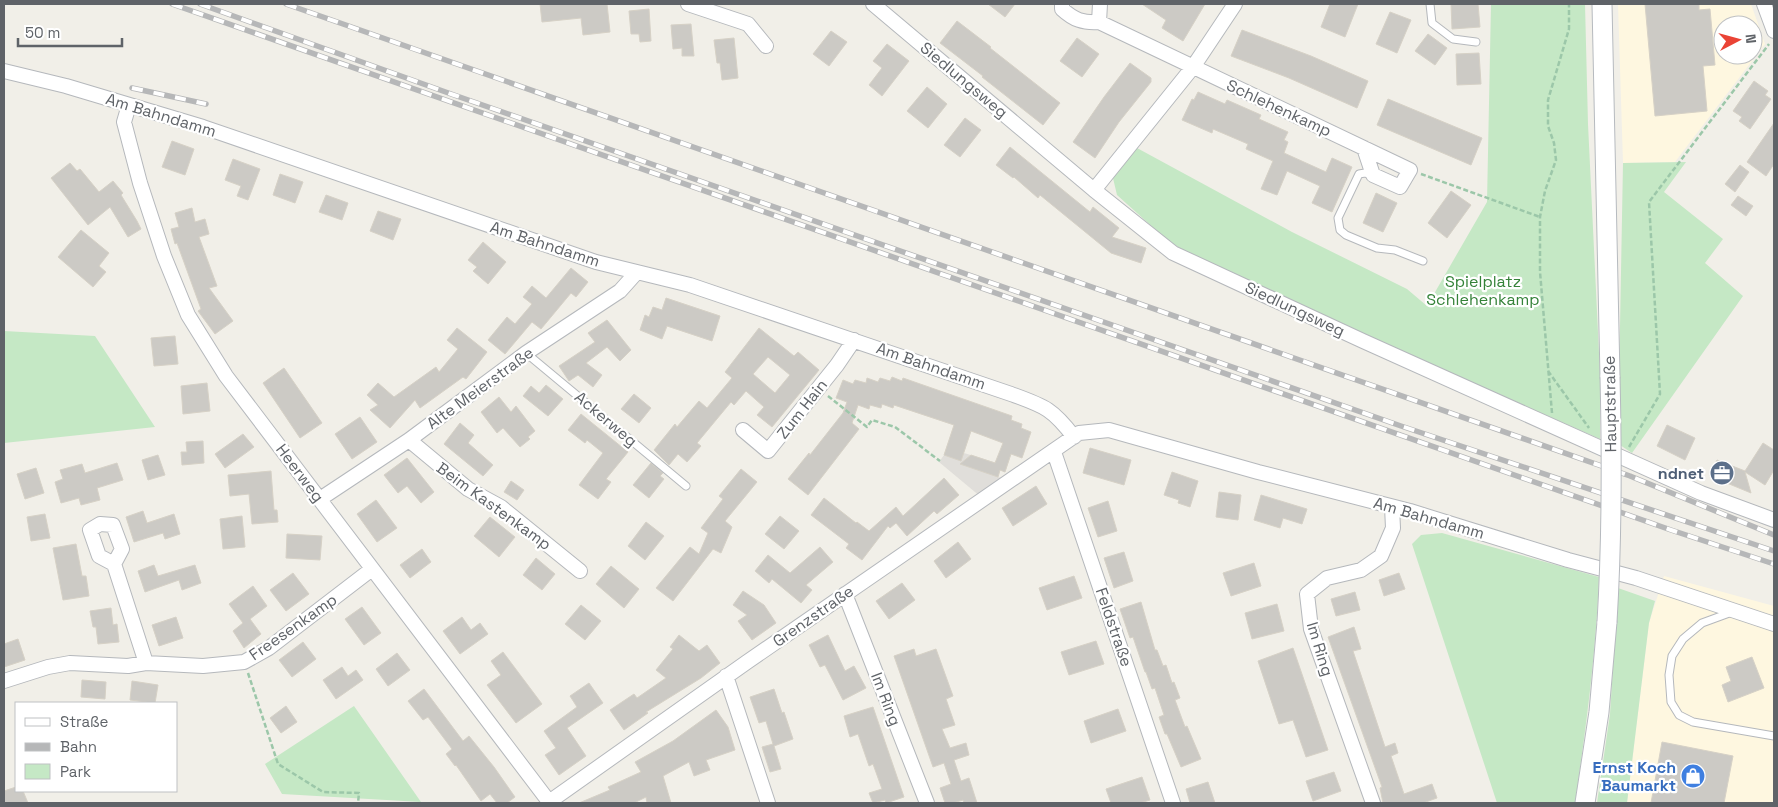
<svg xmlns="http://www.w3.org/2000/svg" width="1778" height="807" font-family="'Space Grotesk',sans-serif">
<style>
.commercial{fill:#fef7e0;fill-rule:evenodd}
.industrial{fill:#e0deda}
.green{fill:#c5e8c5}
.building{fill:#cccac5;stroke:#d6d1c6;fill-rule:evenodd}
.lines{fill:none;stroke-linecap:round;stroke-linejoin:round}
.service-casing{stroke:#b5b8bc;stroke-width:9}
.minor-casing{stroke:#b5b8bc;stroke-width:16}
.secondary-casing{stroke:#b6babf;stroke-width:21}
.path{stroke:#9cc7a9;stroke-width:2.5;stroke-dasharray:5 2.5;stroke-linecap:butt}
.service{stroke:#fff;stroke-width:7}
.minor{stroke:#fff;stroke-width:14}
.secondary{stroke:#fff;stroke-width:19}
.rail-casing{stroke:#b6b7b8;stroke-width:5.5}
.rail{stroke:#fff;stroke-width:4;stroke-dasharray:11;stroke-linecap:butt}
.secondary-bridge-casing{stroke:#b6babf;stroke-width:21;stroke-linecap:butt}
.secondary-bridge{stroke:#fff;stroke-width:19}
.labels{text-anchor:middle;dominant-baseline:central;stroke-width:4.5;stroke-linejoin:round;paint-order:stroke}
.street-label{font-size:16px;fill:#5f6368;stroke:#fff}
.park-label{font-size:16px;fill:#348238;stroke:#fff}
.service-label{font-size:16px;font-weight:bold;fill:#4e5e75;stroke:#fff;text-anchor:end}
.shop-label{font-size:16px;font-weight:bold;fill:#366cbe;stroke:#fff;text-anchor:end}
</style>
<rect width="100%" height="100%" fill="#f1efe8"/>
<!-- commercial -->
<path class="commercial" d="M1618 4H1751L1765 44 1675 162 1623 163ZM1723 25H1753V55H1723Z
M1664 576 1774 606V803H1627L1649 623Z"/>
<!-- industrial -->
<path class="industrial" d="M948 444 964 453 1007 466 1005 472 1000 470 998 477 1006 479 981 497 939 462 944 455Z"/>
<!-- green -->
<path class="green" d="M1491 4H1585L1588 124 1600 374V439L1219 271 1168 241 1117 195 1112 174 1137 148 1292 232 1407 289 1427 306 1487 202Z
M1686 162 1664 192 1723 239 1705 263 1743 296 1632 453 1620 445 1619 381 1623 163Z
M4 331 95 336 155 427 4 443Z
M1442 533 1599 577C1596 653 1586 728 1575 803H1497L1412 544 1421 535Z
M1618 588 1655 601 1649 623 1627 803H1597L1610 714Z
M354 706 421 802 282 794 265 764Z"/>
<!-- building -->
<path class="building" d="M540 4H607L610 32 583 35 581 18 542 22Z
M988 4H1015L1005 17Z
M1142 4H1205L1183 41 1162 28 1166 20Z
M1330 4H1358L1345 37 1321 27Z
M1451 4H1478L1480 27 1452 29Z
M1645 4H1699V10L1710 9 1715 65 1703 66 1707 111 1655 116Z
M649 9 651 41 640 42 639 34H631L629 11Z
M1390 12 1411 20 1397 53 1376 44Z
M957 21 991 47 990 48 1060 103 1043 125 982 77 983 76 940 43Z
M691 24 694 56H682V48L673 49 671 25Z
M1242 30 1311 56 1368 81 1357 108 1289 78 1231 56Z
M831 31 847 42 829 66 813 54Z
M1428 34 1447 48 1435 65 1415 51Z
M734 38 738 78 722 80 720 63H717L714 40Z
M1077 38 1099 54 1082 77 1060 61Z
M887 44 909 61 882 96 869 85 882 68 873 61Z
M1479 53 1481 84 1457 85 1456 54Z
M1130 63 1151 78V82L1119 122 1095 158 1073 142 1104 97Z
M1754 81 1768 91 1765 95 1771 99 1750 129 1739 121 1742 117 1733 111Z
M927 87 947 104 928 128 907 111Z
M1198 92 1225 104 1227 100 1261 115 1259 119 1288 132 1284 140 1288 142 1284 153 1326 172 1332 158 1352 167 1332 212 1312 203 1320 186 1287 171 1277 195 1261 189 1273 161 1246 149 1248 144 1213 129 1212 133 1182 120 1192 99 1194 100Z
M1388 99 1482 138 1471 165 1377 125Z
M965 118 981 130 960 157 944 145Z
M1774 123V164L1766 176 1747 162Z
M172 141 194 149 185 175 162 167Z
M1010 147 1090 212 1093 207 1119 228 1112 237 1146 248 1141 263 1111 253 1040 195 1038 198 1014 177 1013 178 996 165Z
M233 159 260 169 248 200 237 196 241 186 225 180Z
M70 163 77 171 80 169 99 192 113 181 123 193 121 195 137 221 141 229 128 237 110 207 88 225 51 178Z
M1740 165 1749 172 1735 192 1725 184Z
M280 174 303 182 295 203 273 195Z
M1451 191 1471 205 1447 238 1428 223Z
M1376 193 1397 203 1383 232 1363 223Z
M326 195 348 203 342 220 319 212Z
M1738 196 1753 206 1746 216 1731 205Z
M192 208 195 222 205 219 209 234 199 237 217 286 209 288 233 321 215 334 198 311 201 309 177 243 175 244 171 229 179 227 175 213Z
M378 211 401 219 393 240 370 231Z
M81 230 109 253 99 266 106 272 93 287 58 257Z
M483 242 506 262 488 284 473 271 477 267 468 260Z
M571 268 588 282 576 297 571 293 541 329 532 322 505 354 488 340 507 317 515 324 532 304 523 297 532 286 546 298Z
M666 298 720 316 712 341 667 326 662 339 640 330 645 315 649 317 653 307 662 310Z
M607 320 631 350 620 361 607 347 586 363 602 375 593 387 578 375 569 381 559 366 595 342 588 333Z
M457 328 487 352 466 379 463 377 420 408 415 400 390 428 370 410 378 405 367 395 378 383 394 397 436 367 439 372 458 349 447 340Z
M759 328 794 356 798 352 819 370 772 427 757 415 764 407 746 391 734 405 731 402 697 443 701 446 687 462 678 454 669 465 654 450 675 424 677 427 699 401 707 408 732 378 725 372ZM768 357 790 375 775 393 753 374Z
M175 336 178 364 154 366 151 338Z
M284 368 322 423 300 438 263 383Z
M892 377 902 381 903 378 1012 416 1011 420 1022 424 1021 428 1031 432 1022 458 1011 454 1005 472 1000 470 998 477 960 464 971 455 995 463 1003 443 971 431 961 461 944 455 954 425 894 405 893 408 882 404 881 408 870 405 869 409 858 405 852 423 859 429 808 495 788 479 809 453 810 455 843 413 847 402 836 398 843 380 853 384 855 380 866 383 867 378 878 382 880 378 890 381Z
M207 383 210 411 183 414 181 386Z
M546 385 563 399 548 416 523 396 531 386 539 393Z
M634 394 651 408 639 423 621 409Z
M499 397 511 412 516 406 535 431 528 437 530 439 520 447 503 428 497 433 481 412Z
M581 414 628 452 606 479 611 482 598 499 579 485 603 453 587 440 585 443 568 430Z
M360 417 377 442 352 459 335 434Z
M460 423 474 435 468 443 493 465 483 476 444 444Z
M1667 425 1695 438 1685 460 1657 446Z
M243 434 254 447 225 468 215 454Z
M203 441 204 463 182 465 181 452H187L186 442Z
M1763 443 1774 450V470L1765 485 1745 472 1751 493 1710 476 1717 460 1745 471Z
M1090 448 1131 460 1124 485 1083 473Z
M158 455 165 475 148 480 142 460Z
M407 458 434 492 421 503 407 486 398 493 384 475Z
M117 463 123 480 97 488 100 500 81 505 79 498 61 503 55 482 63 479 60 470 82 464 85 473Z
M651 463 663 473 660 476 664 479 649 498 633 485Z
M36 468 44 493 25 499 17 474Z
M741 469 757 482 725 521 732 527 721 553 713 549 673 601 656 588 690 547 699 554 708 533 701 528 723 499 719 496Z
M271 471 274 510H277L278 522 252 524 249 494 230 496 228 475Z
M1172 472 1198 481 1190 507 1178 503 1179 500 1164 495Z
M944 478 959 495 937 514 934 511 907 536 896 523 890 528 888 526 862 560 846 548 849 544 811 515 824 498 856 523 857 522 869 531 896 507 903 516Z
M511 481 524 490 517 500 504 492Z
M1036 486 1047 504 1013 526 1002 508Z
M1219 492 1241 495 1238 520 1216 517Z
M1261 495 1307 509 1302 524 1283 518 1280 528 1254 520Z
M376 500 397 528 377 542 357 514Z
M1108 501 1117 531 1098 537 1088 508Z
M143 511 147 523 174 514 180 534 165 539 163 533 134 542 126 517Z
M45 514 50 538 31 541 27 517Z
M242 516 245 547 223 549 220 519Z
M780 516 799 531 784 549 765 534Z
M490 517 515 537 499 557 474 536Z
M646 522 664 536 645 560 628 546Z
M287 534 322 536 320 560 286 558Z
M958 542 971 559 946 578 934 561Z
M76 544 82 576H86L89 596 63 600 53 548Z
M820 547 833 562 806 585 812 590 801 603 772 579 769 583 755 571 768 555 790 573Z
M422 549 431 562 410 578 400 565Z
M1124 552 1133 581 1114 588 1104 558Z
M536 558 555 574 542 590 523 575Z
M1254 563 1261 586 1231 596 1223 573Z
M154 565 158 576 195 565 201 583 182 590 179 580 145 592 138 571Z
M611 566 639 589 624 608 596 584Z
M293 573 309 594 286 611 270 590Z
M1399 573 1405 589 1384 596 1379 580Z
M1074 576 1082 598 1047 610 1039 588Z
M902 583 915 600 889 619 876 601Z
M253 586 267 606 250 619 261 634 244 648 233 631 243 623 229 604Z
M743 591 764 605 776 623 752 640 738 621 747 615 733 605Z
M1355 592 1360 610 1336 616 1331 599Z
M1141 602 1155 650H1157L1163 666 1166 665 1172 683 1174 682 1180 698 1175 700 1185 727 1187 726 1201 759 1181 767 1167 734H1165L1159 717 1164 715 1155 688 1152 689 1146 672H1145L1133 637 1130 638 1120 609Z
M1277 604 1284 631 1252 639 1245 613Z
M581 605 601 621 585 640 565 624Z
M362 607 381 633 364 645 345 619Z
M111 608 113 625 117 624 119 642 98 644 96 627H93L90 611Z
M176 617 183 638 159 646 152 625Z
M462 617 471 630 480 623 488 634 460 654 443 631Z
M1354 627 1361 649 1353 651 1385 747 1395 743 1398 753 1391 756 1404 794 1432 784 1437 798 1423 803H1383L1380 788 1382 787 1328 637Z
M679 635 699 651 707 645 720 663 701 678 646 712 648 713 624 730 610 710 634 694 637 698 666 678 656 670 673 649 670 647Z
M828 635 845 671 854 666 866 688 843 700 825 665 820 667 809 645Z
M18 639 25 660 4 667V644Z
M1096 641 1104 664 1069 675 1061 652Z
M303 642 316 659 292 677 279 660Z
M1293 648 1328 750 1306 757 1293 720 1279 724 1258 661Z
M914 649 916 656 936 649 953 696 946 699 955 725 942 729 950 748 966 743 969 755 954 760 961 781 969 778 977 803H964L963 800 953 803H945L940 788 951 784 944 763 933 767 894 656Z
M503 652 542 704 516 723 487 685 501 675 491 661Z
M397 653 410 670 388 686 376 669Z
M1752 657 1764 688 1728 702 1722 685 1731 681 1726 667Z
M342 667 348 676 356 670 363 680 336 699 323 680Z
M82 680 106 682 105 699 81 697Z
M132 681 158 685 155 703 130 700Z
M589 683 603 703 567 728 586 756 559 775 545 755 556 748 544 731 577 707 570 696Z
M424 689 463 741 469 736 494 767 515 797 507 803H497L490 794 481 801 456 765 455 766 446 754 452 749 428 717 423 720 408 701Z
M774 689 782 713 784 712 793 739 774 746 781 769 770 772 762 747 773 744 766 721 759 723 750 697Z
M286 706 297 722 281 733 270 718Z
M873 707 904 797 886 803 885 800 873 803 869 793 882 789 873 764 869 766 858 734 850 737 844 716Z
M1118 709 1126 731 1091 743 1084 721Z
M716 710 728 727 735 750 706 760 710 770 694 776 689 762 663 776 671 803H647L646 797 634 803H579L610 790 608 787 641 772 635 762 673 741Z
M1662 742 1733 756 1724 803H1651Z
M1334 772 1341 791 1313 801 1306 781Z
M1142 777 1150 800 1140 803H1111L1106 789Z
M1208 782 1215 803H1190L1186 789Z
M16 787V791H23L28 803H4V791Z"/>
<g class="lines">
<defs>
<path id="service" d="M1430 4 1432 23 1453 39 1476 42
M1373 175 1365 173 1359 174 1338 218 1340 230 1346 235 1377 248 1395 250 1423 261
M526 353 686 486
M1732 612 1702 623 1683 639 1672 656 1669 675 1671 702 1679 715 1693 722 1774 736"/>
<path id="minor" d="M688 4 748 24 766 46
M873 4 1094 190 1173 253 1363 341 1701 493 1774 520
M1062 4V9C1074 20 1083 23 1099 22L1410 170 1400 187 1373 175 1364 148
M1764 4 1774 31
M1099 22 1100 4
M4 71 66 86 203 127 596 262 690 285 1011 394C1044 406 1052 408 1074 437
M129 105 124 122 140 183 164 256 188 315 226 376 550 803
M1094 190 1193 67 1235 4
M743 430 768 451 837 365 854 340
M409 440 468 489 501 507 580 571
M1054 452 1173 803
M320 499 409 440 526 353 620 291 637 272
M114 564 122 549 113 525 100 524 90 530 99 556 114 564 146 663
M845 594 927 803
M726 676 768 803
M4 681 48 667 70 663 128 666 146 663 203 666 244 662 269 648 372 569
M549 802 747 662 1079 433 1109 430 1258 472 1410 511 1568 560 1636 578 1774 624
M1373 803 1311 629 1307 594 1327 578 1361 570 1381 556 1393 528 1392 507"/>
<path id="secondary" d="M1602 4 1610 377
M1585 803 1599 712 1607 622"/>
</defs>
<!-- service casing -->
<use href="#service" class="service-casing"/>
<!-- minor casing -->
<use href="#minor" class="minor-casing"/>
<!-- secondary casing -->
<use href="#secondary" class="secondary-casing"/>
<!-- path -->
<path class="path" d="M1421 174 1540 217
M1548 371 1589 428
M828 396 867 427 872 420 895 427 940 461
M1552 413 1540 272V217L1545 191 1556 160 1554 143 1548 126V100L1569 29V4
M1629 447 1660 394 1649 202 1769 44
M248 673 278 764 323 792 359 793 358 803"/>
<!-- service -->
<use href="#service" class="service"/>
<!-- minor -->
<use href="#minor" class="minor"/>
<!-- secondary -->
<use href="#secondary" class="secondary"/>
<defs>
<path id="rail" d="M172 4 1671 530 1774 564
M200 4 454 95 1401 426 1774 551
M286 4 1630 476 1774 535
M132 88 206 104"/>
</defs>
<!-- rail casing -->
<use href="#rail" class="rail-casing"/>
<!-- rail -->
<use href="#rail" class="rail"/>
<defs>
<path id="secondary-bridge" d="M1607 622C1612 540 1612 459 1610 377"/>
</defs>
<!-- secondary-bridge casing -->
<use href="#secondary-bridge" class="secondary-bridge-casing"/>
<!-- secondary-bridge -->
<use href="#secondary-bridge" class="secondary-bridge"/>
</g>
<!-- icons -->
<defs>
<symbol id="office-disc" viewBox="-11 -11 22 22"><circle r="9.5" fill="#5c6f8a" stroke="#fff"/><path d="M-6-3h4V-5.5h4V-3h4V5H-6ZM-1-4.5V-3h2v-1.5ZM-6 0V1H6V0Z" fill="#fff"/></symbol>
<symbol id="shop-disc" viewBox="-11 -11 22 22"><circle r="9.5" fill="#3f7fe0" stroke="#fff"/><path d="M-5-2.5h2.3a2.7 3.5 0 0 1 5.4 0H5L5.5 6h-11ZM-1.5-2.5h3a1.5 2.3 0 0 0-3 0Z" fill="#fff"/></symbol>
</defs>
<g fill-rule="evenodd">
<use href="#office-disc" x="1708" y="459" width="28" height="28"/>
<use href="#shop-disc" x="1679" y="762" width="28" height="28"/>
</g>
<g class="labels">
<!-- street labels -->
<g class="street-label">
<text transform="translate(964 80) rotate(40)">Siedlungsweg</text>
<text transform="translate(1279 108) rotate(25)">Schlehenkamp</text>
<text transform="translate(161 115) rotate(17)">Am Bahndamm</text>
<text transform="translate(545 244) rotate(18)">Am Bahndamm</text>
<text transform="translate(1295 309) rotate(25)">Siedlungsweg</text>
<text transform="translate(931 366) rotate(19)">Am Bahndamm</text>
<text transform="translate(480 388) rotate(-36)">Alte Meierstraße</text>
<text transform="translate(1610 404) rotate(-91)">Hauptstraße</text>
<text transform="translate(802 409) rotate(-52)">Zum Hain</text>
<text transform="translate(606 419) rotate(40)">Ackerweg</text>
<text transform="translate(300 473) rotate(53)">Heerweg</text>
<text transform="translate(494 506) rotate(36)">Beim Kastenkamp</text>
<text transform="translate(1429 518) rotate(16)">Am Bahndamm</text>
<text transform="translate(813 616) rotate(-35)">Grenzstraße</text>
<text transform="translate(293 627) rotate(-35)">Freesenkamp</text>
<text transform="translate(1114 627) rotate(71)">Feldstraße</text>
<text transform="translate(1320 649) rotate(73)">Im Ring</text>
<text transform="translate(886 699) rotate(69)">Im Ring</text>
</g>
<!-- park labels -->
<g class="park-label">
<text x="1483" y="281">Spielplatz<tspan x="1483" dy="18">Schlehenkamp</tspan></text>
</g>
<!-- service labels -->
<g class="service-label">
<text x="1704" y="473">ndnet</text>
</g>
<!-- shop labels -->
<g class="shop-label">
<text x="1676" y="767">Ernst Koch<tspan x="1676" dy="18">Baumarkt</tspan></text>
</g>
</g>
<!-- border -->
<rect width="1778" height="807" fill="none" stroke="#5f6368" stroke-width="10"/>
<!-- legend -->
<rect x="15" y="702" width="162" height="90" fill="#ffffff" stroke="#bfc1c3"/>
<rect x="25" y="718" width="25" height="8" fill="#ffffff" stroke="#bfc1c3"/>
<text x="60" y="727" font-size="15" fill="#5f6368">Straße</text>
<rect x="25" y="743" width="25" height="8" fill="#b6b7b8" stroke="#bfc1c3"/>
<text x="60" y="752" font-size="15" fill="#5f6368">Bahn</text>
<rect x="25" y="764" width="25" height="15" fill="#c5e8c5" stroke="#bfc1c3"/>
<text x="60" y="777" font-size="15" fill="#5f6368">Park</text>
<!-- north arrow -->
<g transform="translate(1738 40) rotate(84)"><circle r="24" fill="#ffffff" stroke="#bfc1c3"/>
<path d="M0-4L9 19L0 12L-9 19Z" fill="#ea4335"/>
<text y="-8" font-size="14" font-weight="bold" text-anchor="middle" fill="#5f6368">N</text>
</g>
<!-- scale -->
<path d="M18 38v8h104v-8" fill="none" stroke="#5f6368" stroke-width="2.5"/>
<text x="25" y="38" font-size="15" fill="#5f6368" stroke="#ffffff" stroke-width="4" paint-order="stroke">50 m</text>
</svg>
